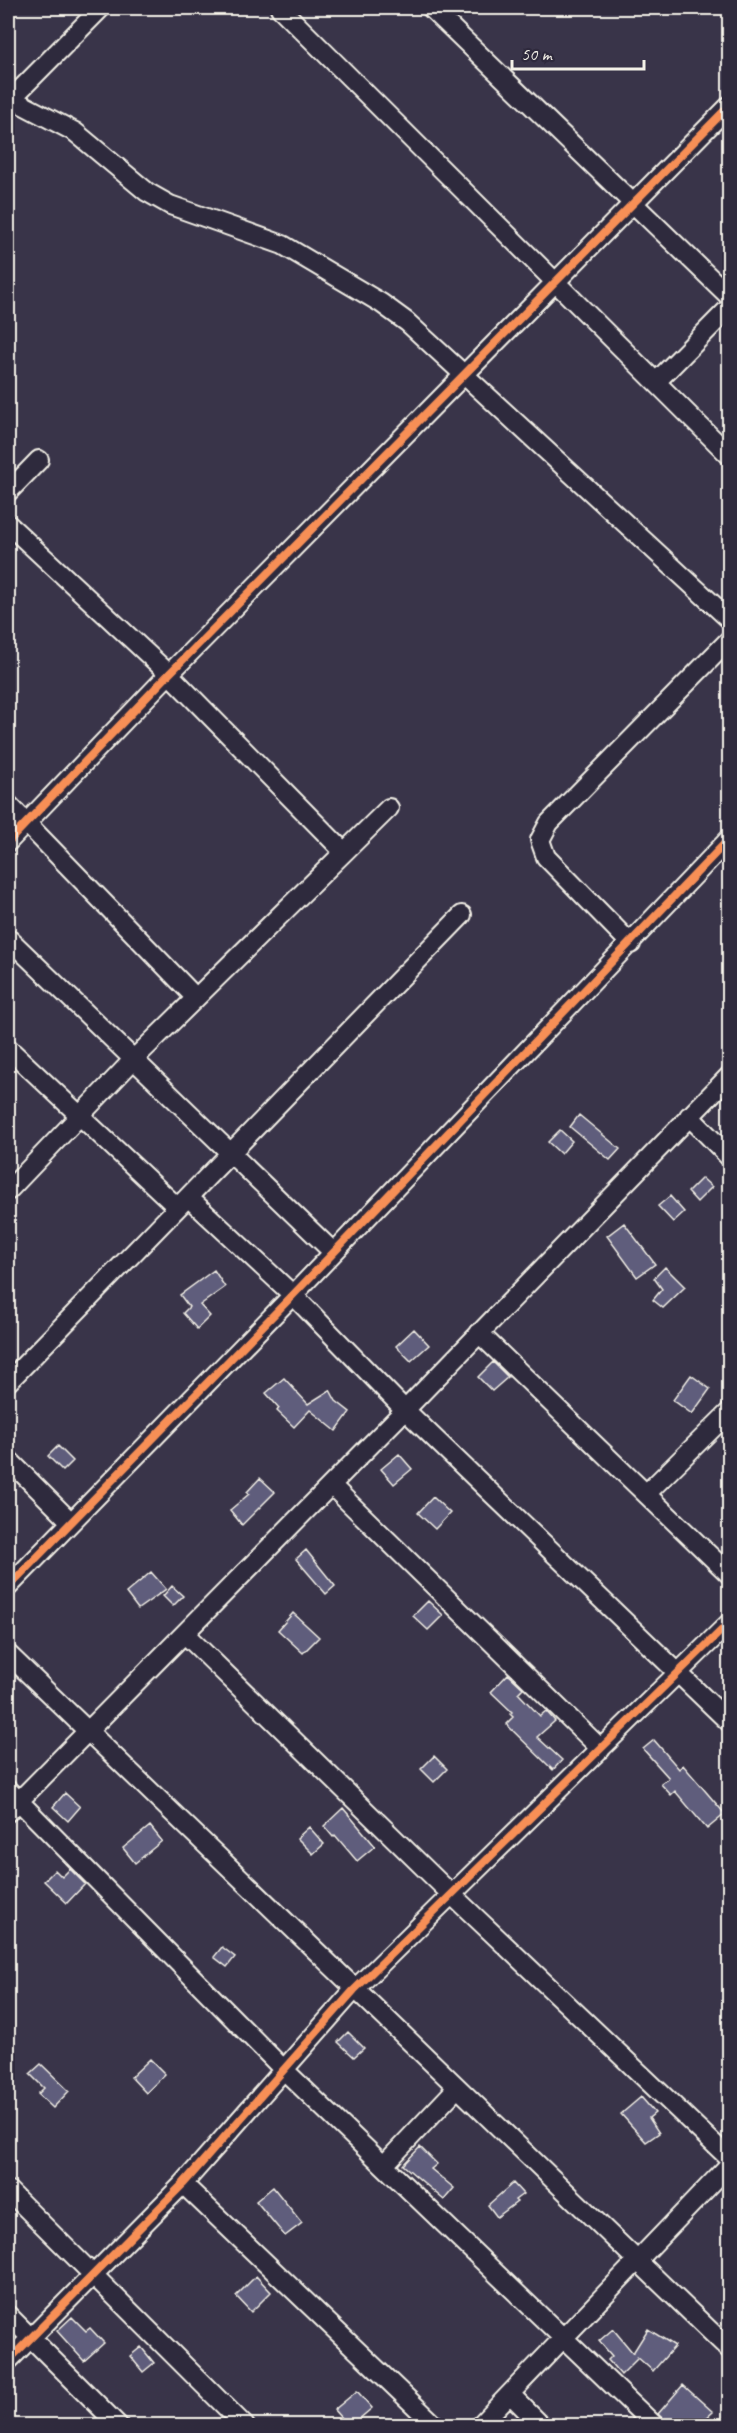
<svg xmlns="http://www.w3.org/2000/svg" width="737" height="2433" font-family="Caveat,sans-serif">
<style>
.building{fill:#5f5d7b;stroke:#f4f1e8;stroke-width:1.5}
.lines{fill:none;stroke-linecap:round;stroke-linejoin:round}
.minor-casing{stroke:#f4f1e8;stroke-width:22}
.minor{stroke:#2f2a3d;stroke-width:18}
.cycleway-casing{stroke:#2f2a3d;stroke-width:11}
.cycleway{stroke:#f78f57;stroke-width:8}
</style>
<rect width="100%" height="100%" fill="#393449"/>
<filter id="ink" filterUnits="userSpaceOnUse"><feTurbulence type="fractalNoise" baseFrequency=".0167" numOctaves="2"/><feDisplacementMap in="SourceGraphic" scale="12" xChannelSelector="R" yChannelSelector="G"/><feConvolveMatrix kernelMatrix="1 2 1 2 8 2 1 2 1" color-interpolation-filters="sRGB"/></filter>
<g filter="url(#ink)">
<!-- building -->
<path class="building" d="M579 1115 620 1149 610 1160 570 1127Z
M560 1130 572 1141 561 1154 548 1142Z
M702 1178 712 1187 697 1202 688 1192Z
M670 1196 684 1212 673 1222 658 1206Z
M624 1223 655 1264 637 1277 607 1236Z
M665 1267 685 1287 663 1308 653 1300 662 1289 654 1278Z
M214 1270 225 1287 200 1305 210 1316 197 1329 183 1313 189 1307 180 1295Z
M414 1329 429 1345 411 1361 396 1346Z
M493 1362 508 1377 492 1391 478 1377Z
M691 1375 710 1389 692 1414 673 1400Z
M284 1378 308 1404 330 1390 336 1401 350 1412 336 1431 310 1410 294 1427 277 1411 279 1408 266 1393Z
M58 1446 73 1461 63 1471 48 1456Z
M399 1454 412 1469 394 1484 381 1469Z
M260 1478 275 1492 242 1525 230 1510 249 1494 247 1492Z
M433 1497 450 1513 435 1529 418 1513Z
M306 1550 335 1586 326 1594 296 1559Z
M151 1572 166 1589 138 1609 126 1593Z
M172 1586 183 1596 173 1606 163 1596Z
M428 1601 443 1615 428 1630 413 1616Z
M293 1613 319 1637 303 1653 278 1630Z
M508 1674 523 1688 518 1693 540 1716 546 1711 555 1721 537 1737 562 1760 553 1770 506 1724 513 1717 510 1714 512 1712 491 1692Z
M654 1740 679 1769 683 1765 725 1814 707 1829 675 1791 671 1795 661 1784 669 1778 643 1749Z
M434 1756 447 1769 434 1782 421 1769Z
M65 1793 80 1807 68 1821 53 1807Z
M343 1808 375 1846 357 1861 335 1835 333 1837 324 1826Z
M150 1826 162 1841 135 1863 123 1848Z
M309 1827 324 1844 313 1854 297 1838Z
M70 1869 85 1884 67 1903 44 1881 55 1870 62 1877Z
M222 1947 235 1957 227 1967 214 1957Z
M348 2032 364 2048 354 2057 338 2042Z
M150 2059 165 2074 146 2093 131 2077Z
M41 2064 69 2091 53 2108 38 2094 44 2088 30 2074Z
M641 2097 655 2113 649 2118 659 2133 646 2142 621 2114Z
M420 2147 437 2164 431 2169 454 2188 444 2200 403 2165Z
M513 2183 523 2194 515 2200 517 2202 497 2217 488 2205Z
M273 2187 302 2223 285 2236 256 2201Z
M256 2276 271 2292 251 2312 236 2296Z
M72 2317 86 2331 90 2328 104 2343 84 2361 57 2331Z
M613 2329 633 2353 648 2329 675 2346 653 2371 636 2356 638 2358 621 2375 608 2360 612 2356 599 2341Z
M141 2347 154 2363 143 2372 130 2356Z
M683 2385 713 2412 705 2419 711 2426H670L658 2414Z
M357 2391 372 2408 351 2426H348L334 2410Z"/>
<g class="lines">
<defs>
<path id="minor" d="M280 8 730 456
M431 8 730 297
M8 97 75 132 147 192 170 205 283 245 381 303 407 322 730 620
M11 99 101 8
M656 382 730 307
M8 492 39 460
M8 524 169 674 344 852
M8 804 196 998
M8 842 169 674 730 105
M8 938 333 1252
M631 944 546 857 540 840 549 823 730 639
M8 1048 177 1207
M689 1116 730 1158
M8 1191 133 1060 389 808
M188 1197 293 1295 405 1410 730 1723
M479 1333 730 1575
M8 1382 462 915
M8 1459 70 1521
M331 1485 601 1749
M646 1494 730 1411
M8 1587 293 1295 730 838
M185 1634 451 1894 730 2159
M8 1654 730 2350
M8 1790 283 2069 655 2426
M8 1812 405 1410 730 1075
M384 2165 457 2088
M183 2184 436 2426
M8 2190 245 2426
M8 2315 119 2426
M8 2361 183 2184 354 1990 730 1622
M510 2394 542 2426
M479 2426 730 2164"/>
</defs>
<!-- minor casing -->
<use href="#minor" class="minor-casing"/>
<!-- minor -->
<use href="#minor" class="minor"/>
<defs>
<path id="cycleway" d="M8 842 169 674 730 105
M8 1587 293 1295 730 838
M8 2361 183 2184 354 1990 730 1622"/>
</defs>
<!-- cycleway casing -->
<use href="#cycleway" class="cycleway-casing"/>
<!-- cycleway -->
<use href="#cycleway" class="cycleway"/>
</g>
</g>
<!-- margin -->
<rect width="737" height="2433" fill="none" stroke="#2f2a3d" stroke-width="30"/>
<rect x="15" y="15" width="707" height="2403" fill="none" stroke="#f4f1e8" stroke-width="2" filter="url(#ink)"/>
<!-- scale -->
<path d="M512 60v9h132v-9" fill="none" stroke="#f4f1e8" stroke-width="3"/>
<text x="521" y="60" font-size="18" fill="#f4f1e8" stroke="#2f2a3d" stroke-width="4.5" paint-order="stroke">50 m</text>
</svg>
